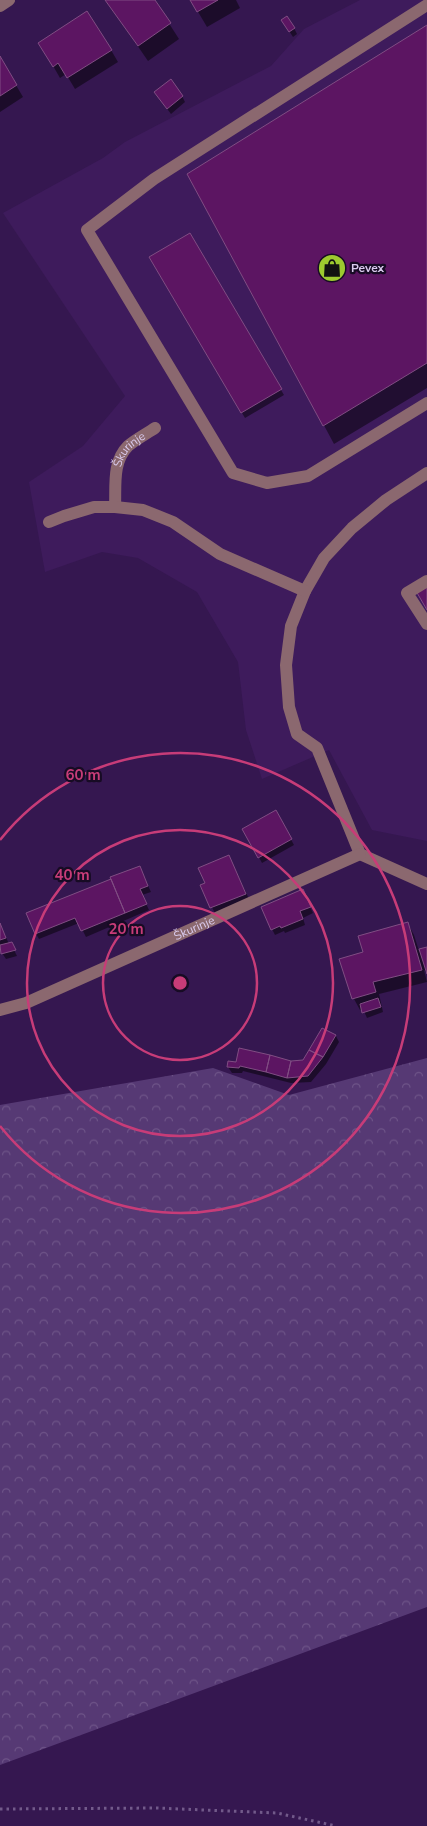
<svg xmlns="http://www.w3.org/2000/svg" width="427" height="1826" font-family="'Nunito Sans',sans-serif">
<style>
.built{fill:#3e1b5c}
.forest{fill:url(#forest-crowns)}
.shadow{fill:#0007}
.building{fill:#5c1562;stroke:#804d83}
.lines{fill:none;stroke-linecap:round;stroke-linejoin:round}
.path{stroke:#725a8a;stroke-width:3;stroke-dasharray:2.5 4;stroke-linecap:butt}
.minor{stroke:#8b686f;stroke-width:12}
.ring{fill:none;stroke:#c73c78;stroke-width:2.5}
.labels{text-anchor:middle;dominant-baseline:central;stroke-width:4.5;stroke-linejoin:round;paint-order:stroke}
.poi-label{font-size:12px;font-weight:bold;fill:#d9caed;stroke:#170b24;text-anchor:start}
.street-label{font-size:12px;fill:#d9caed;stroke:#170b24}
.centre{fill:#c73c78;stroke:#170b24;stroke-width:2.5}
.ring-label{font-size:15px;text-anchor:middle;font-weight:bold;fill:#c73c78;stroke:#170b24;stroke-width:4.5;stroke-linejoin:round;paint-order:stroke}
</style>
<defs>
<pattern id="forest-crowns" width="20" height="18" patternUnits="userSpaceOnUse" patternTransform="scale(1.25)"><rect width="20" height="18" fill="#563974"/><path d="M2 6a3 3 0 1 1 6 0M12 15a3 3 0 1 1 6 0" fill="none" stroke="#6e5488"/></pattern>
</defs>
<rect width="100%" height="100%" fill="#351750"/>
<!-- built -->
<path class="built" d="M360 0H427V841L372 830 329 750 262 779 246 730 238 662 197 592 138 558 102 552 45 572 29 482 83 446 125 396 3 213 103 158 125 142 271 66 304 29Z"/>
<!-- forest -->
<path class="forest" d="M427 1058V1607L0 1765V1105L213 1068 289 1095Z"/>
<!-- shadow -->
<path class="shadow" d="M106 0H154L179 39 148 61Z
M191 0H236L240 8 207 27Z
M282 20 294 28 297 34 293 37Z
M427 27V388L334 444 189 174Z
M40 43 111 50 118 62 75 89 66 74 60 78Z
M0 58 23 97 0 112Z
M182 96 185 102 171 114 159 98Z
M189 235 284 395 245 418 150 258Z
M276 812 294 845 262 863 244 829Z
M228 856 252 905 218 919 201 886 206 883Z
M142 873 151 892 142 895 149 910 86 937 79 923 39 939 36 934Z
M305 897 313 913 303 918 305 925 285 933 284 931 275 935 272 929Z
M0 924 9 944 13 948 17 956 6 959 2 953 0 947Z
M408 924 414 935 419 951 427 949V973L424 970 427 982 379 994 383 1012 367 1018 363 1009 360 1010 354 999 341 960 364 953Z
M323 1030 336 1036 339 1042 326 1064 311 1082 291 1083 243 1071 242 1073H232L228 1067 229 1062 304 1061Z"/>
<!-- building -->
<path class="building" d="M105 0H155L171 23 138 46Z
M190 0H218L197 12Z
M87 11 112 50 67 78 58 63 53 67 38 43Z
M287 16 295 28 289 32 281 20Z
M427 25V363L323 426 187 174Z
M0 56 17 85 0 96Z
M171 79 183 96 167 109 154 92Z
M190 233 282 389 241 413 149 257Z
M427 584V610L416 591Z
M276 810 292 839 258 858 242 829Z
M229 855 246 894 210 908 200 885 205 883 198 868Z
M140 866 148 886 140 889 147 904 125 913 110 877Z
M111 879 125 913 81 931 75 918 35 934 26 913Z
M303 889 311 907 300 911 303 919 281 928 280 926 271 930 261 907Z
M408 922 422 970 373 982 376 992 352 999 339 959 363 952 358 936Z
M0 923 6 938 0 940Z
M12 942 16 950 1 954 0 945Z
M427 947V974L419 949Z
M378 998 381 1007 362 1013 360 1004Z
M322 1028 336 1035 323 1057 309 1050Z
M239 1048 270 1055 266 1072 240 1066 239 1068 227 1067 228 1061 236 1062Z
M309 1050 323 1057 308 1076 287 1078 291 1061 303 1060Z
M270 1055 291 1061 287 1078 266 1072Z"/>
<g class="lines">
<!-- path -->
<path class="path" d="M0 1809 156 1808 277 1813 336 1826"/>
<!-- minor -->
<g class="minor">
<path d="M427 5 154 179 87 230 233 473 267 483 308 476 427 403"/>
<path d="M0 6 9 0"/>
<path d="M427 473 386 500 352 528 324 558 305 591 291 626 286 665 289 707 297 734 317 748 360 854 427 884"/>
<path id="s1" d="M115 507C116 486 112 462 128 446 136 439 146 434 155 428"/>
<path d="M49 522 64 516 94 507H115L143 510 173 522 220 554 305 591"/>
<path d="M427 581 407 593 427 624"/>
<path id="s2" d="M0 1010 26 1003 360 854"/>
</g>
</g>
<!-- distance rings -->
<g class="ring">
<circle cx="180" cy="983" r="77"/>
<circle cx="180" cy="983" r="153"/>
<path d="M0 840A230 230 0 1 1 0 1126"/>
</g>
<!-- icons -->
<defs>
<symbol id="shop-disc" viewBox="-11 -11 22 22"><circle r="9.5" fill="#9dca2f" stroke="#170b24"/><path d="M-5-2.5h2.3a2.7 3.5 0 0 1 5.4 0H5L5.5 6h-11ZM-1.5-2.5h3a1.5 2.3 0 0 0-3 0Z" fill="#111"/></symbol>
</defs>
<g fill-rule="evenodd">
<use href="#shop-disc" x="316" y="252" width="32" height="32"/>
</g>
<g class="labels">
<!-- poi labels -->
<g class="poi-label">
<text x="351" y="268">Pevex</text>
</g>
<!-- street labels -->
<g class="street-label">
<text stroke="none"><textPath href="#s1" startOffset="62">Škurinje</textPath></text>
<text stroke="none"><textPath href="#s2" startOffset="211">Škurinje</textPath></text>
</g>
</g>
<circle cx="180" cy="983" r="8" class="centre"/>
<g class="ring-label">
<text x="83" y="780">60 m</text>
<text x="72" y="880">40 m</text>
<text x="126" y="934">20 m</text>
</g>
</svg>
